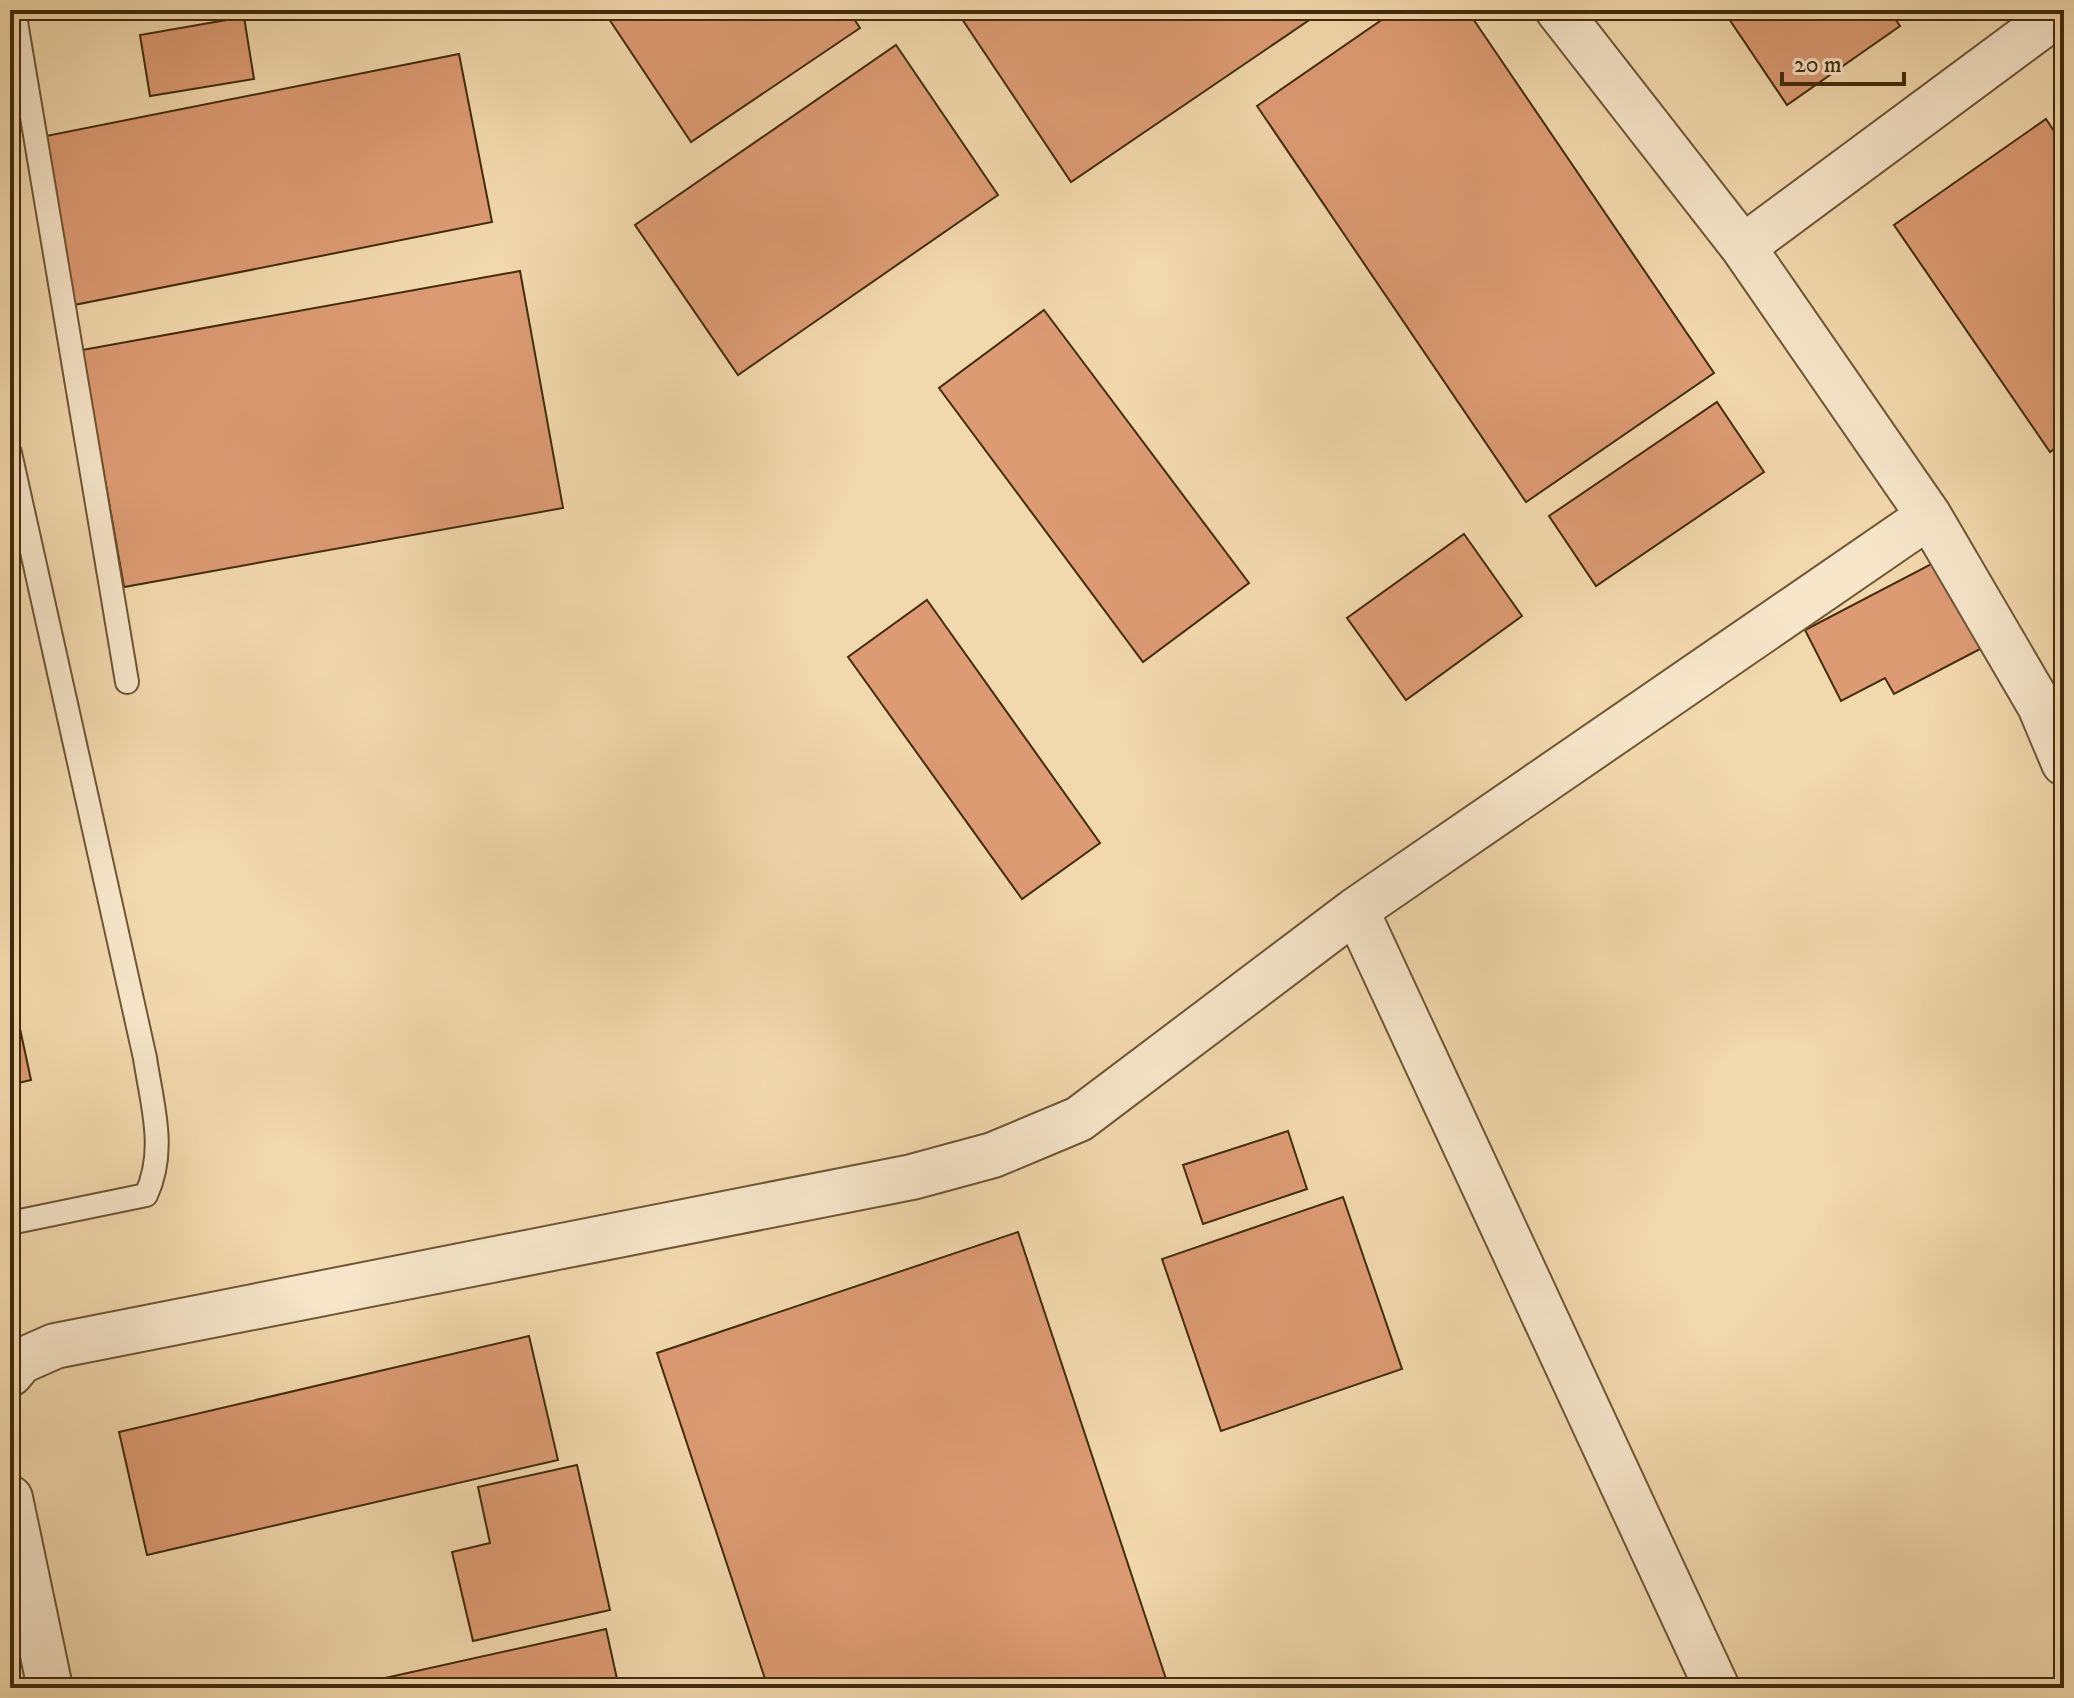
<svg xmlns="http://www.w3.org/2000/svg" width="2074" height="1698" font-family="'IM FELL DW Pica',serif">
<style>
.building{fill:#dd9b74;stroke:#422c0b;stroke-width:2}
.lines{fill:none;stroke-linecap:round;stroke-linejoin:round}
.service-casing{stroke:#6e5734;stroke-width:26}
.minor-casing{stroke:#6e5734;stroke-width:48}
.service{stroke:#f7e6ca;stroke-width:22}
.minor{stroke:#f7e6ca;stroke-width:44}
</style>
<rect width="100%" height="100%" fill="#f2d9ad"/>
<filter id="stains"><feTurbulence type="fractalNoise" baseFrequency=".0025" numOctaves="4"/><feColorMatrix values="0 0 0 0 .2 0 0 0 0 .09 0 0 0 0 .02 0 0 0 .5 -.17"/></filter>
<radialGradient id="worn" r=".72"><stop offset=".6" stop-color="#630" stop-opacity="0"/><stop offset="1" stop-color="#630" stop-opacity=".3"/></radialGradient>
<!-- building -->
<path class="building" d="M603 10H848L860 28 691 142Z
M956 10H1324L1071 182Z
M1396 10H1467L1714 373 1526 502 1257 106Z
M1723 10H1889L1900 26 1787 105Z
M244 17 254 79 150 96 140 35Z
M896 45 998 195 738 375 635 225Z
M459 54 492 222 74 305 41 137Z
M2046 119 2064 146V442L2050 452 1894 225Z
M520 271 563 508 124 587 82 350Z
M1044 310 1249 583 1143 662 939 388Z
M1717 402 1764 472 1596 586 1549 516Z
M1464 534 1522 616 1406 700 1347 618Z
M1937 561 1982 648 1894 694 1885 678 1841 701 1805 630Z
M927 600 1100 843 1022 899 848 657Z
M10 982 31 1080 10 1085Z
M1288 1131 1307 1189 1203 1224 1183 1165Z
M1343 1197 1402 1369 1221 1431 1162 1259Z
M1018 1232 1169 1688H768L657 1353Z
M529 1336 558 1460 147 1555 119 1432Z
M577 1465 610 1610 473 1641 452 1552 490 1543 478 1487Z
M606 1629 619 1688H340Z"/>
<g class="lines">
<defs>
<path id="service" d="M14 10 127 682
M10 453 145 1058C152 1105 167 1150 146 1195L10 1223"/>
<path id="minor" d="M1558 10 1743 247 1929 516 2040 706 2064 763
M1743 247 2063 10
M1356 910 1717 1688
M10 1374 21 1361 55 1346 912 1177 993 1155 1079 1119 1356 910 1929 516
M10 1498 50 1688"/>
</defs>
<!-- service casing -->
<use href="#service" class="service-casing"/>
<!-- minor casing -->
<use href="#minor" class="minor-casing"/>
<!-- service -->
<use href="#service" class="service"/>
<!-- minor -->
<use href="#minor" class="minor"/>
</g>
<!-- margin -->
<rect width="2074" height="1698" fill="none" stroke="#f2d9ad" stroke-width="40"/>
<rect x="12" y="12" width="2050" height="1674" fill="none" stroke="#422c0b" stroke-width="4"/>
<rect x="20" y="20" width="2034" height="1658" fill="none" stroke="#422c0b" stroke-width="2"/>
<!-- scale -->
<path d="M1782 72v12h122v-12" fill="none" stroke="#422c0b" stroke-width="4"/>
<text x="1794" y="72" font-size="24" fill="#422c0b" stroke="#f7e6ca" stroke-width="6" paint-order="stroke">20 m</text>
<rect width="100%" height="100%" filter="url(#stains)"/>
<rect width="100%" height="100%" fill="url(#worn)"/>
</svg>
